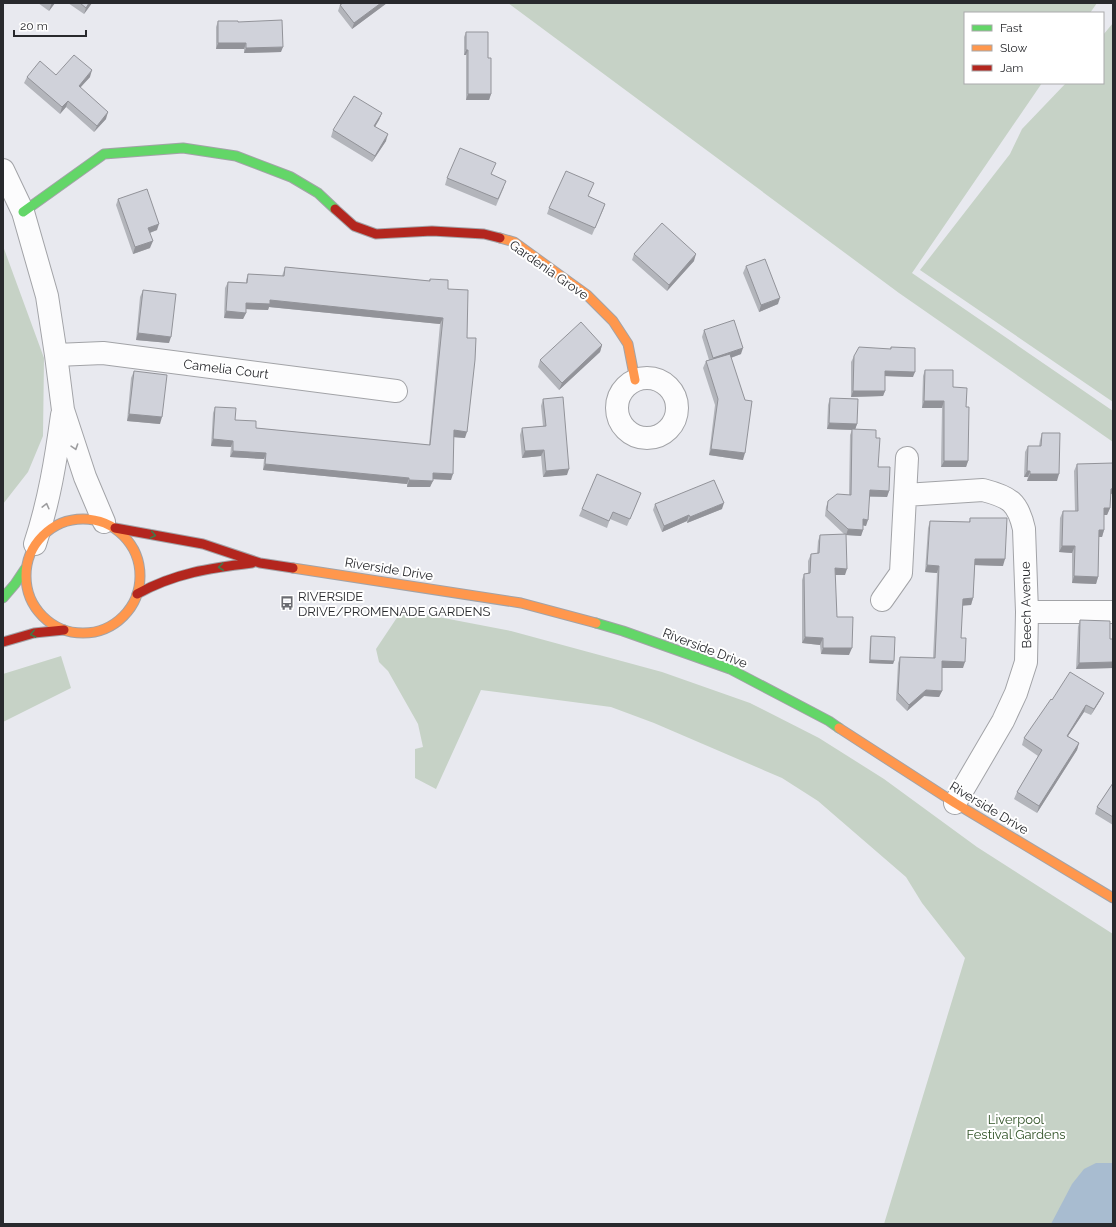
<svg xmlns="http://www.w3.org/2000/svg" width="1116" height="1227" font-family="Raleway,sans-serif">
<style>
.green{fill:#c6d2c6}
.water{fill:#a8bcd0}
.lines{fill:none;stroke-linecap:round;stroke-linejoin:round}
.street-casing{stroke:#a2a3a7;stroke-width:24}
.fast-casing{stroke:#a2a3a7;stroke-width:11}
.slow-casing{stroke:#a2a3a7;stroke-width:11}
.jam-casing{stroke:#a2a3a7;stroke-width:11}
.street{stroke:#fcfcfd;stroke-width:22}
.fast{stroke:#63d668;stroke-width:9}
.slow{stroke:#ff974d;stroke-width:9}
.jam{stroke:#b3261e;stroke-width:9}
.wall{fill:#b3b5bb}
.shaded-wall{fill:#929399}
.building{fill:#d0d2da;stroke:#929399}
.oneway{stroke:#9d9d9f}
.oneway2{stroke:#437748}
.labels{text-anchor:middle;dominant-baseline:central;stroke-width:4;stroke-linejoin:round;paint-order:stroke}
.street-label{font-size:13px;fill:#28292d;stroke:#fff}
.poi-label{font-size:13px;fill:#28292d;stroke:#fff;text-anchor:start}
.park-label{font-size:13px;fill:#2f5125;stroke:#fff}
</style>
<rect width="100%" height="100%" fill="#e8e9ef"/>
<!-- green -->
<path class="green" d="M508 3H1097L1090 13H965V83H1042L912 273 1113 411V442L899 293Z
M1113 23V402L920 270 1010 154 1022 129 1066 83H1103V35Z
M3 246 44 358 43 436 28 472 3 504Z
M402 610 511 631 662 672 750 703 819 738 884 779 977 847 1113 934V1224H884L965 958 922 903 906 877 818 801 782 778 654 723 611 707 481 690 436 789 415 778V749L423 747 418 724 388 671 379 662 376 649Z
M61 656 71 688 3 722V674Z"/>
<!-- water -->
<path class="water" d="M1096 1163H1113V1224H1051L1072 1184 1084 1169Z"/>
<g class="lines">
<defs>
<path id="street" d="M3 170 23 212 47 296 56 355 63 410 85 477 104 522
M56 355 103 353 396 391
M617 408a30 30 0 1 1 60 0a30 30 0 1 1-60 0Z
M905 495 983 490C1010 497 1018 502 1024 529L1027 612 1026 662 1016 693 1003 721 955 803
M35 544C49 502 56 459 62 415
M882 600 901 573 907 458
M1027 612H1113"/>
<path id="fast" d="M23 212 104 154 183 148 236 156 291 177 318 193 335 209
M3 598 15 584 25 569
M596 623 623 631 730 669 829 721 839 728"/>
<path id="slow" d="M500 238 514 242 587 295 613 321 628 344 635 380
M26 576a57 57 0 1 1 114 0a57 57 0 1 1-114 0Z
M293 568 521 603 596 623
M839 728 955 803 1113 898"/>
<path id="jam" d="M335 209 354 226 376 234 432 231 484 234 500 238
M115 528 203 544 260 563 293 568
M137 594C175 573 210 568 252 563
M3 642 34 633 64 630"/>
</defs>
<!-- street casing -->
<use href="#street" class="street-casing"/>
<!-- fast casing -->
<use href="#fast" class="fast-casing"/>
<!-- slow casing -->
<use href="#slow" class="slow-casing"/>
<!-- jam casing -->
<use href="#jam" class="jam-casing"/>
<!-- street -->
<use href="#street" class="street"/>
<!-- fast -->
<use href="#fast" class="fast"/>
<!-- slow -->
<use href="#slow" class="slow"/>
<!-- jam -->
<use href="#jam" class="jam"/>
</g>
<!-- wall -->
<path class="wall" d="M38 3H55L49 11Z
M68 3H92L84 14Z
M387 3 352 29 338 11 340 5Z
M218 21 238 22 281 52 244 53V49H216V27Z
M466 32 488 58 491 94 489 100H466V55H464V37Z
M56 75 90 77 80 88 106 119 94 132 66 107 60 114 24 83 27 77Z
M382 113 379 120 375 126 386 141 372 162 331 137 333 130Z
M492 174 504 187 496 206 445 185 447 178Z
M591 190 588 196 605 204 592 235 547 214 549 208Z
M118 199 157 230 150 233V248L133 254 116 205Z
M634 254 694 261 667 291 632 260Z
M746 266 778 304 759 312 743 273Z
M285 267 429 281 430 279 448 289 467 338 465 438 454 437 451 480 433 479 430 487H407V484L263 470 264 459 230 457 231 447 211 446 213 413 215 407 235 420 256 428 429 445 440 324 269 307 268 310 246 309V313L243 319 224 318 225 288 228 282 246 283V280L248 274 282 276Z
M143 290 169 343 136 340 140 297Z
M704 330 741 354 731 358 743 460 709 455 715 405 703 368 706 361 709 360 702 337Z
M602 345 600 352 559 390 538 367 540 360Z
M891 347 913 377 885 376V391L883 396 851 397V362L854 356 890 349Z
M925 370 953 387 966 407 968 461 966 467H941L942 408H922L923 376Z
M134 371 160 424 127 421 131 378Z
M830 398 857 424 855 429 876 438 878 467 889 491 887 497H869L866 526 863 525V530L861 536 846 535 845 575H835L837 617 849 655 821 654 820 645 802 643V580L804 574 808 573V561L811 554H817L818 541 820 535 844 534 825 516 826 507 828 501 849 495 850 435 852 430 827 429 828 405Z
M543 399 567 475 543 477 541 456 522 458 520 435 522 428 543 426 541 406Z
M1042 433 1057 481H1027L1028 477H1024L1025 452 1028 446H1039L1040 440Z
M1077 464 1110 495V508L1107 515H1104V530L1102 537H1099L1098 577 1096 584 1072 583V553L1059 552 1060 518 1063 511H1075L1074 471Z
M638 500 627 526 610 519 607 528 579 516 582 509Z
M655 504 722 509 687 523V521L662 532 653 510Z
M970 518 1003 566 975 565 973 598 971 605H962L961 638 963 668H942V691L939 697 924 696 907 711 896 700 898 663 900 657 933 658 937 573 925 572 928 528 930 521 969 522Z
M1080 620 1110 639H1113V668L1076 669 1078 627Z
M871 636 894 661 893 664 869 663 870 639Z
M1101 699 1091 715 1084 712 1068 736 1079 743 1077 750 1037 813 1014 799 1017 792 1038 756 1022 745 1024 738 1052 700Z
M1113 783V825L1095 814 1097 807Z"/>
<!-- shaded-wall -->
<path class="shaded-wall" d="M52 3H55L49 11 51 5Z
M89 3H92L84 14 86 8Z
M381 3H387L352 29 354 23Z
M218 43H246L244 49H216Z
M283 47 281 52 244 53 246 48Z
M466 50H468L466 55H464Z
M92 70 90 77 76 92 79 86Z
M468 94H491L489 100H466Z
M68 101 66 107 60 114 62 107Z
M108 112 106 119 94 132 97 126Z
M382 113 379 120 372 132 374 126Z
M388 134 386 141 372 162 375 156Z
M605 204 603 210 592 235 595 228Z
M159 224 157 230 146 234 148 228Z
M153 241 150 248 133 254 135 247Z
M696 254 694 261 667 291 669 285Z
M780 298 778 304 759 312 761 305Z
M270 300 443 318 440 324 269 307 268 310 244 309 246 303Z
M226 311 246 313 243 319 224 318Z
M138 333 171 337 169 343 136 340Z
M602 345 600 352 559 390 562 383Z
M743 348 741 354 711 365 713 358Z
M885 371 915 372 913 377 883 376Z
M853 391H885L883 396 851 397Z
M924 401H944L942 408H922Z
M129 414 162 417 160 424 127 421Z
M829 423 857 424 855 430 827 429Z
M454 430 467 432 465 438 452 437Z
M213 439 233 441 231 447 211 446Z
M711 449 745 453 743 460 709 455Z
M544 450 541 456 522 458 525 451Z
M233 451 266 453 264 459 230 457Z
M944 461H968L966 467H941Z
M265 464 409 478 407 484 263 470Z
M569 469 567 475 543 477 546 471Z
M1027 471H1030L1028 477H1024Z
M433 473 453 474 451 480 430 479Z
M1030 474H1059L1057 481H1027Z
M409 480 433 481 430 487H407Z
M1113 488V493L1108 496 1111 489Z
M870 490 889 491 887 497 868 496Z
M724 503 722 509 687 523 690 517Z
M1104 508H1110L1107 515H1102Z
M689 515 687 521 662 532 664 526Z
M863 519 868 520 866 526 861 525Z
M848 529 863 530 861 536 846 535Z
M1099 530H1104L1102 537H1097Z
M1062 546H1075L1072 553 1059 552Z
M975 559H1005L1003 566 973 565Z
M927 565 939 566 937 573 925 572Z
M835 568 847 569 845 575H833Z
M1074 576 1098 577 1096 584 1072 583Z
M973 598 971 605 960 606 963 599Z
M805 637 823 638 820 645 802 643Z
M823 648H852L849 655 821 654Z
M870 660 894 661 893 664 869 663Z
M942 661 965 662 963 668H940Z
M1113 662V668L1076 669 1079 663Z
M926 690 942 691 939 697 924 696 907 711 909 705Z
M1104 693 1101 699 1091 715 1094 709Z
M1086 705 1084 712 1064 742 1067 736Z
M1079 743 1077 750 1037 813 1039 806Z"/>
<!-- building -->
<path class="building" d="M80 3H89L86 8Z
M343 3H381L354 23 340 5Z
M282 20 283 47 246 48V43H218V21H238V22Z
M466 32H488V58H491V94H468V50H466Z
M74 55 92 70 79 86 108 112 97 126 68 101 62 107 27 77 40 61 56 75Z
M354 96 382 113 374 126 388 134 375 156 333 130Z
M460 148 496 163 491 174 506 181 498 199 447 178Z
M566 171 594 183 588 196 605 204 595 228 549 208Z
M147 189 159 224 148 228 153 241 135 247 118 199Z
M662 223 696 254 669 285 634 254Z
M765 259 780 298 761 305 746 266Z
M285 267 430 281V279L448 280V289L468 290 467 338H476L475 360 467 432 454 430 453 474 433 473V481L409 480V478L265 464 266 453 233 451V441L213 439 215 407 236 408 235 420 256 421V428L430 445 443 318 270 300V304L246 303V313L226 311 228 282 247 283 248 274 284 276Z
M143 290 176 294 171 337 138 333Z
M734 320 743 348 713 358 704 330Z
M581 322 602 345 562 383 540 360Z
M859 347 891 349V347L915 348V372L885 371V391H853L854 356Z
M730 354 745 400 752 401 745 453 711 449 718 399 706 361Z
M925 370H953V387L967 388 966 407H969L968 461H944V401H924Z
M134 371 167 375 162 417 129 414Z
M563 397 569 469 546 471 544 450 525 451 522 428 546 426 543 399Z
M830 398 858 399 857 424 829 423Z
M852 429 876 430V438H880L878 467H890L889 491 870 490 868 520 863 519V530L848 529 827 510 828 501 837 494 851 495Z
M1042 433H1060L1059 474H1030V471H1027L1028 446H1041Z
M1113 463V488L1111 489 1110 508H1104V530H1099L1098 577 1074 576 1075 546H1062L1063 511H1078L1077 464Z
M597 474 641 493 630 519 613 512 609 521 582 509Z
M714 480 724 503 690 517 689 515 664 526 655 504Z
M970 518H1007L1005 559H975L973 598 963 599 961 638H966L965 662 942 661V691L926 690 909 705 898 693 900 657 935 658 939 566 927 565 930 521 970 522Z
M846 534 847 569 835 568 837 617H853L852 648H823V638L805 637 804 574 810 573 811 554 819 553 820 535Z
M1080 620 1110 621V639H1113V662L1079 663Z
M871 636 895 637 894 661 870 660Z
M1070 672 1104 693 1094 709 1086 705 1067 736 1079 743 1039 806 1017 792 1042 750 1024 738 1051 699 1052 700Z
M1113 783V817L1097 807Z"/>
<!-- one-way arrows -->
<defs><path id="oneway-chevron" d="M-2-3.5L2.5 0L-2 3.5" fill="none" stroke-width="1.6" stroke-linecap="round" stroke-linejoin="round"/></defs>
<g class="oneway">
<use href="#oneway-chevron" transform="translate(75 447) rotate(72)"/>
<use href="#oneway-chevron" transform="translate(46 506) rotate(-76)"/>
</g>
<g class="oneway2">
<use href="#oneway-chevron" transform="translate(153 535) rotate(11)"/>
<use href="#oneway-chevron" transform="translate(221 567) rotate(174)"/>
<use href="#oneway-chevron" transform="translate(33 634) rotate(168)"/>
</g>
<!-- icons -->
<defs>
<symbol id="bus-bare" viewBox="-9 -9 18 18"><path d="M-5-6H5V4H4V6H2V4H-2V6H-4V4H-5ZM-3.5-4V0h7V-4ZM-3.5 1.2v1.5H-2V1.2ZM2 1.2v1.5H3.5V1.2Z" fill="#6b6c71" stroke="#fff" stroke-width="2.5" paint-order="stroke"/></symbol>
</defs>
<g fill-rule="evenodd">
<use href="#bus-bare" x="277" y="593" width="20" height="20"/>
</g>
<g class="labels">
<!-- street labels -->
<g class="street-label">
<text transform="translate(549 270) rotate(35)">Gardenia Grove</text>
<text transform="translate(226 369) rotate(7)">Camelia Court</text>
<text transform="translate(389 569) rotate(9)">Riverside Drive</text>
<text transform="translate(1026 605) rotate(-91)">Beech Avenue</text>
<text transform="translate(705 648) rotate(21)">Riverside Drive</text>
<text transform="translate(989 808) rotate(31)">Riverside Drive</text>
</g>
<!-- poi labels -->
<g class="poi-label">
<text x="298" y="596">RIVERSIDE<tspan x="298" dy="15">DRIVE/PROMENADE GARDENS</tspan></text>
</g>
<!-- park labels -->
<g class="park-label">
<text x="1016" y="1119">Liverpool<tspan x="1016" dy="15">Festival Gardens</tspan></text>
</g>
</g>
<!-- border -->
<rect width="1116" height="1227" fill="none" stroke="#28292d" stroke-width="8"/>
<!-- legend -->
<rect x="964" y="12" width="140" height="72" fill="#ffffff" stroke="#a9a9ab"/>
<rect x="972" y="25" width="20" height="6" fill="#63d668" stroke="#a9a9ab"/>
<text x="1000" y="32" font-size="12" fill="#28292d">Fast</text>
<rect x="972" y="45" width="20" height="6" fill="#ff974d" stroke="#a9a9ab"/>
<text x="1000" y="52" font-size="12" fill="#28292d">Slow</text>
<rect x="972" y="65" width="20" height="6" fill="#b3261e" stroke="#a9a9ab"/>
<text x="1000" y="72" font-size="12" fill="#28292d">Jam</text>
<!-- scale -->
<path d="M14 30v6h72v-6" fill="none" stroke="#28292d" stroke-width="2"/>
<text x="20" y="30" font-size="12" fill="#28292d" stroke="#ffffff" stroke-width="3" paint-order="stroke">20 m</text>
</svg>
